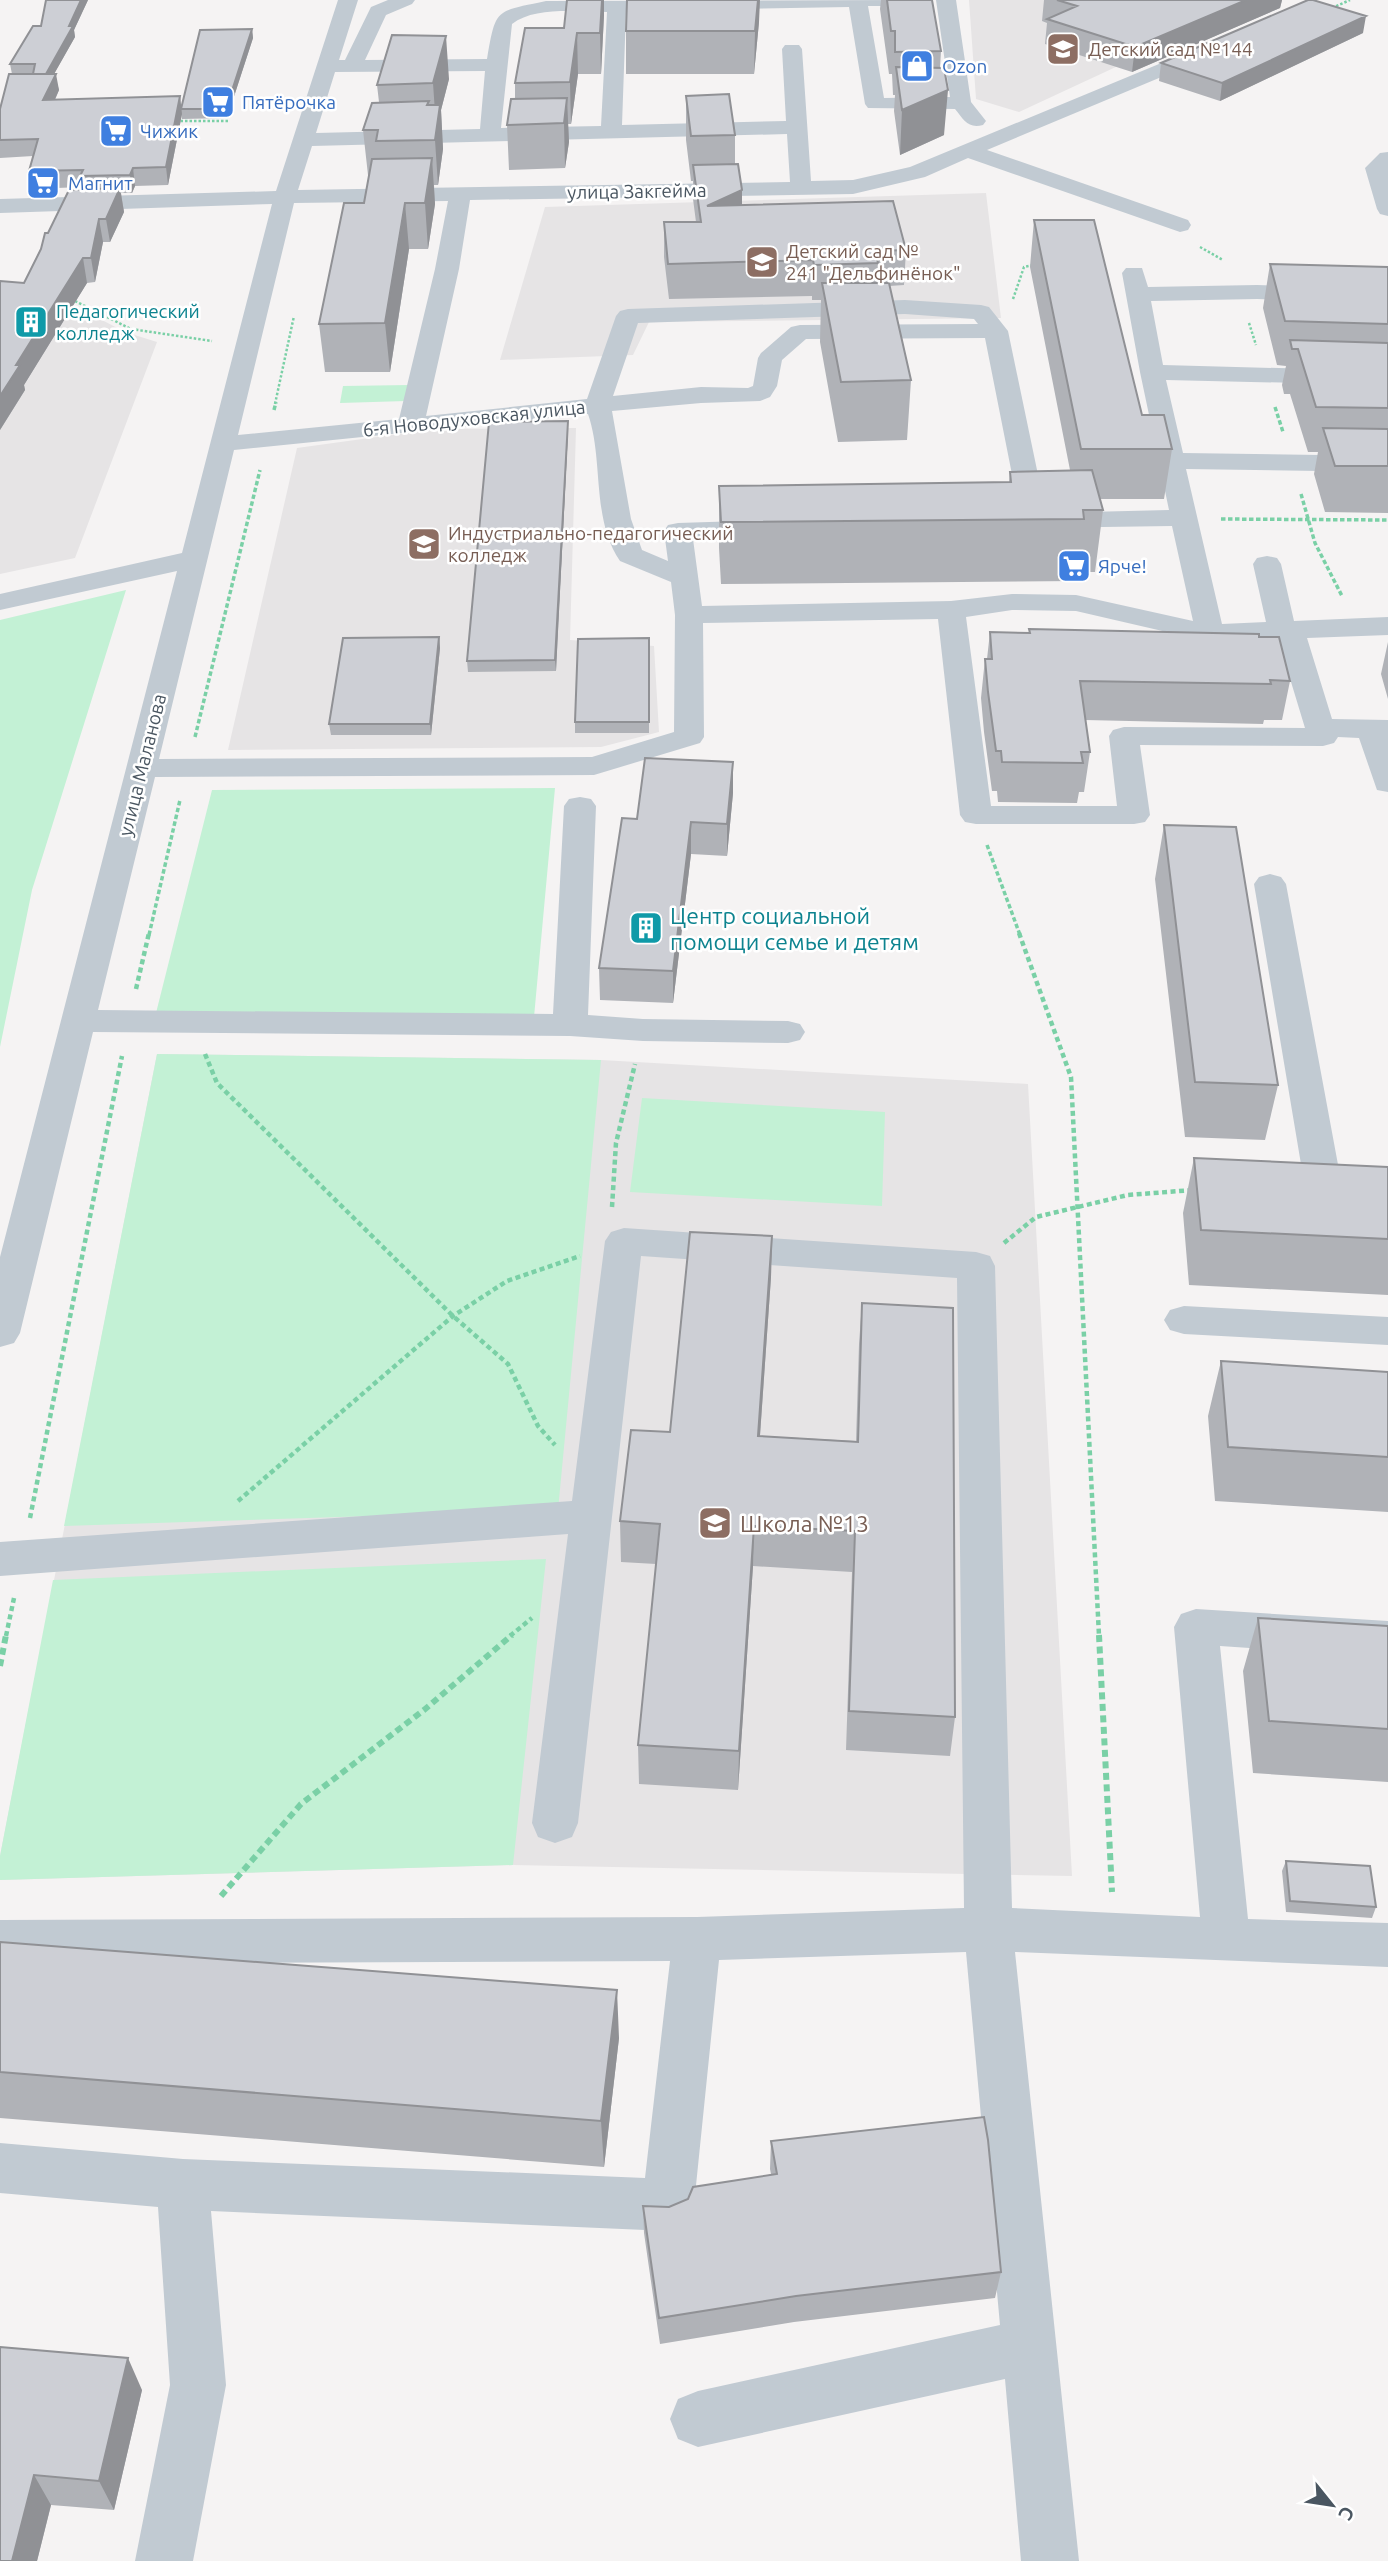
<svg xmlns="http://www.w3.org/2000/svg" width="1388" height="2561" font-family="Ubuntu,sans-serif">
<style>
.education{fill:#e6e4e5}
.green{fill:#c3f1d5}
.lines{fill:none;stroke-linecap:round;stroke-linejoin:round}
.path-far3{stroke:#7ad0a6;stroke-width:2.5;stroke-dasharray:2.5 2;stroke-linecap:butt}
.path-far2{stroke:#7ad0a6;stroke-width:3.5;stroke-dasharray:4.5 2.5;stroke-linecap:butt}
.path-far1{stroke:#7ad0a6;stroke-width:4.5;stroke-dasharray:5 3.5;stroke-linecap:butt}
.path{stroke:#7ad0a6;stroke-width:6;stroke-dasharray:7 4.5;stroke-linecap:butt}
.minor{fill:#c1cad2;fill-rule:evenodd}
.wall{fill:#b0b2b7}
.shaded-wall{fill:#909195}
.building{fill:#cdcfd5;stroke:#909195;stroke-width:2}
.labels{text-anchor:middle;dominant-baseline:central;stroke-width:5;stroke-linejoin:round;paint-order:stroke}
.far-education-label{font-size:19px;fill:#785e54;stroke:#fff;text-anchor:start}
.far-shop-label{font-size:19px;fill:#366cbe;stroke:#fff;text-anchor:start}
.far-street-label{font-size:19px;fill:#4a5661;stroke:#fff}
.far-culture-label{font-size:19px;fill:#0d838f;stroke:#fff;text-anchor:start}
.culture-label{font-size:23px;fill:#0d838f;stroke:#fff;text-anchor:start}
.education-label{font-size:23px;fill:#785e54;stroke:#fff;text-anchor:start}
</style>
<rect width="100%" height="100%" fill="#f5f3f3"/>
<!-- education -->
<path class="education" d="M969 0H1260L1019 112 976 99Z
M986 193 1001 318 649 322 633 355 500 360 545 207Z
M0 301 75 306 125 332 157 342 75 558 0 574Z
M576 428 570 640 654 646 659 732 601 747 228 750 297 448 435 429Z
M157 1054 601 1060 1028 1084 1072 1876 513 1865 0 1880V1856Z"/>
<!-- green -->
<path class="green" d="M409 385 406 401 340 403 343 386Z
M126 590 32 890 0 1047V620Z
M555 788 534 1017 156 1013 212 790Z
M157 1054 601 1060 558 1510 64 1526Z
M642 1098 885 1112 882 1206 630 1192Z
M546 1559 513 1865 0 1880V1856L53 1580Z"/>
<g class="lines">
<!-- path-far3 -->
<path class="path-far3" d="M1332 8 1350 0
M176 121H230
M1200 247 1223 260
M71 299 131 329 212 341
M1013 299 1024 267 1034 265
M1249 323 1256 345
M275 404 294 316"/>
<!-- path-far2 -->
<path class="path-far2" d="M1275 407 1283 432
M274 410 276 402
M1301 494 1315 543 1342 596
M1221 519 1388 520
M195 737 260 470
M987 845 1020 935
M149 935 180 800"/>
<!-- path-far1 -->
<path class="path-far1" d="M1019 933 1071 1077 1099 1636
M136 989 149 933
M205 1054 217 1083 453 1316 508 1364 538 1426 555 1445
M612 1207 616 1143 635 1064
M1004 1243 1036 1217 1128 1195 1193 1190
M238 1501 453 1316 507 1281 580 1256
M30 1518 122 1056
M6 1636 14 1598
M510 1636 532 1618"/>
<!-- path -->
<path class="path" d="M1099 1635 1112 1892
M0 1666 6 1635
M221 1896 301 1804 424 1710 512 1635"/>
<!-- minor -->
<path class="minor" d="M338 0H358L339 60H345L371 7 388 0H415L412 4 386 15 365 60 487 59C496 7 495 12 546 1L902 0 892 6H868L884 98 950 97 936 0H956L971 102 986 121 983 125C968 129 964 120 955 109L868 108 865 104 849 7 626 11 622 125 786 121 782 49 785 45H799L802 49 811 181 853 180 910 167 1200 47H1214L1217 51 1214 55 987 150 1188 220 1191 225 1188 230 1180 232 968 158 925 177 853 194 470 200 459 269 426 416 587 399 616 316 620 311 628 309 905 300 981 305 989 307 1008 331 1046 513 1169 510 1140 372 1122 273 1126 268H1142L1148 287 1257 285 1388 289V303L1257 299 1151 301 1163 365 1388 371V385L1166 380 1183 453 1388 456V472L1186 469 1222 624 1266 622 1253 564 1257 558 1267 556 1277 558 1281 564 1294 621 1388 617V635L1307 638 1332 719 1388 720V792L1377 790 1359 738 1338 737 1334 743 1323 746 1140 745 1150 815 1145 822 1134 824H976L965 822 960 815 938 619 703 623 704 737 700 743 594 775 155 777 98 1010 553 1014 564 806 569 799 580 797 591 799 596 806 588 1015 643 1019 788 1021 800 1024 805 1032 800 1040 788 1043 643 1041 570 1036 93 1032 20 1333 14 1343 0 1347V1257L177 571 0 610V594L182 553 272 204 0 213V199L276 191ZM607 12 601 126 501 128 512 24C535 6 579 12 607 12ZM485 71 480 129 316 133 335 72ZM787 134 790 182 298 190 312 146ZM448 201 435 269 399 419 238 435 294 203ZM905 314 974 319 978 324 800 325 791 327 761 353 758 358 753 386 748 388 701 387 613 396 638 323ZM985 338 1021 520 1024 526 1034 528 1172 526 1193 621 1076 595 1012 594 951 601 702 606 693 539 769 536 779 534 783 528 779 522 769 520 678 523 668 525 664 531 668 561 642 550 631 519 612 411 701 403 760 401 770 397 777 386 782 360 806 339ZM588 414C604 460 591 519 620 561L671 582 675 615 674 732 592 757 159 759 234 450ZM1012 610 1076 611 1210 642 1278 639 1305 728 1124 727 1113 730 1109 736 1117 806H991L966 617Z
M1388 152V216L1380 214 1377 209 1365 168 1380 153Z
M1270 874 1281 877 1286 884 1339 1170 1388 1172V1198L1323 1195 1310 1191 1304 1182 1254 884 1259 877Z
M624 1228 976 1252 990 1256 995 1266 1012 1908 1200 1917 1174 1627 1181 1614 1196 1609 1388 1621V1657L1220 1646 1248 1919 1388 1923V1967L1015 1952 1079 2561H1021L1005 2379 698 2447 678 2439 670 2419 678 2399 698 2391 1000 2325 966 1952 719 1960 694 2205 687 2223 668 2231 211 2211 226 2385 193 2561H135L170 2385 158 2207 0 2193V2143L183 2159 645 2178 670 1961 0 1964V1920L697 1917 964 1908 957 1278 641 1256 578 1823 572 1837 555 1843 538 1837 532 1823 568 1534 0 1576V1542L572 1501 605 1241 611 1232Z
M1184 1306 1388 1317V1345L1184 1334 1170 1330 1164 1320 1170 1310Z"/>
</g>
<!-- wall -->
<path class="wall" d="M46 0H88L74 30 75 37 54 74 59 90 55 100 180 96 181 108 252 29 253 38 227 118 182 119V114L168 185 135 186 132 193H121L124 212 110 242H103L95 282 87 283 24 385 25 390 0 430 24 283 48 233 82 189V187L32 189 29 171 33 156 0 158V109L12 74 10 64 41 26Z
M567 0H604V15L601 74H578L571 124H568L569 142 565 168 509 170 507 125 515 99V83L564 28Z
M881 0H932L941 51 940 68 944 135 900 155 894 111 895 95H893L892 74H889L880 9Z
M1044 0H1282L1280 8 1132 72 1045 44 1047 23 1042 21Z
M759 22 754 74H626V31Z
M1363 33 1220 101 1159 81 1161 63Z
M449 79 441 110 443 149 438 185H434L435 204 428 249H409L390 372H325L319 324 364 203 369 175H368L363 130 379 102 377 85Z
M686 96 735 135V164L742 205 906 250 904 285 889 286 911 380 907 440 838 442 820 342 821 300H812V296L669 299 664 257V222H696L693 199V181H691L686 140Z
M1034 220 1142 415 1172 449 1164 499H1100L1103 510 1095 572H1078L1077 581 721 584 719 548V486L1009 482 1010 472 1070 470 1030 267Z
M1270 264 1388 267V513L1325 512 1314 474 1318 452H1308L1290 394H1284L1282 385 1286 366 1277 365 1263 308Z
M568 432 556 671 468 672 467 661Z
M1029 629 1259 637 1290 681 1282 720H1264L1263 724 1085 720 1090 752 1084 792H1079L1077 803 998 802 997 791H992L984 732 981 698 985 659H987L990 632 1029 633Z
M439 637 440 648 431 735H331L329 724Z
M649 638V733H575V722Z
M1388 642V699L1381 674Z
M733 762V793L727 856 691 854 673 1003 600 1000 599 968 637 819Z
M1164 825 1278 1085 1265 1140 1185 1137 1155 879Z
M1194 1158 1388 1167V1295L1189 1285 1183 1213Z
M772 1236 771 1277 760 1436 856 1441 859 1344 862 1303 955 1717 950 1756 846 1750 852 1572 753 1566 738 1790 639 1784 638 1745 656 1564 621 1562 620 1521 670 1432Z
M1221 1361 1388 1372V1512L1215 1501 1208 1416Z
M1258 1618 1388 1626V1782L1253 1773 1243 1671Z
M1286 1861 1376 1907 1372 1918 1286 1912 1282 1871Z
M0 1942 619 2038 604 2167 0 2118Z
M771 2141 1001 2272 995 2298 794 2322 660 2344 644 2233 643 2206 669 2207 771 2174 770 2169Z
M0 2347 142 2390 114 2510 51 2505 37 2561H0Z"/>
<!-- shaded-wall -->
<path class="shaded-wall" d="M81 0H88L74 30 75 37 45 90 43 79Z
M602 0H604V15L601 74 600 33Z
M758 0H760L759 22 754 74 755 31Z
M1246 0H1282L1280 8 1132 72 1135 47Z
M1366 16 1363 33 1220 101 1222 83Z
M252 29 253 38 227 118 226 109Z
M577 33 578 74 571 124 570 82Z
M446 36 449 79 441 110 443 149 438 185 435 140 436 127 433 83Z
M56 74 59 90 47 117 43 100Z
M948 90 944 135 900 155 902 110Z
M180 96 182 114 168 185 166 167Z
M567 98 569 142 565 168 564 123Z
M432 158 435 204 428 249 425 203Z
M133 168 135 186 132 193 130 175Z
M120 188 124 212 110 242 106 219Z
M742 190V225L707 206Z
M405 203 409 249 390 372 385 323Z
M99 219 103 242 95 282 91 258Z
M83 258 87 283 24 385 25 390 0 430V396L16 365Z
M568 421V432L556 671 555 660Z
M439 637 440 648 431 735 430 724Z
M733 762V793L727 856V824Z
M691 822V854L673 1003V971Z
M772 1236 771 1277 757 1477 758 1436Z
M754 1526 753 1566 738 1790 739 1751Z
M617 1990 619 2038 604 2167 601 2121Z
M128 2358 142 2390 114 2510 99 2481Z
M34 2475 51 2505 37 2561H12Z"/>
<!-- building -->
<path class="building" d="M46 0H81L69 26H73L46 74H33L35 64H10L33 26H41Z
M567 0H602L600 33H577L570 82 515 83 525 28H564Z
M627 0H758L755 31H626Z
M887 0H932L941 51 895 52V31H891Z
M1057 0H1246L1135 47 1047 19 1077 6Z
M1308 0H1313L1366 16 1222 83 1161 63Z
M252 29 226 109H181L200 30Z
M392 35 446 36 433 83 377 85Z
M896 67 944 68 948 90 902 110Z
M9 74H56L43 100 180 96 166 167 133 168 130 175 80 176 83 170 29 171 38 139 0 140V109Z
M729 94 735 135 691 136 686 96Z
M567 98 564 123 507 125 511 99Z
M429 101 427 105H440L435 140 376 141 378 130H363L372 103Z
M432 158 425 203H405L385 323 319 324 344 203H364L372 159Z
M738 164 742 190 707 206 893 201 906 250 875 251 878 263 814 265 813 260 668 264 664 222H701L693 165Z
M120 188 106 219H99L91 258H83L16 365H20L0 396V281L24 283 41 249 45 233H48L69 190Z
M1034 220H1094L1142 415H1164L1172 449H1081Z
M1270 264 1388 267V324L1285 321Z
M822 283H889L911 380 841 382Z
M1290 340 1388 343V408L1316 407 1298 349H1292Z
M568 421 555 660 467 661 489 422Z
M1323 428 1388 429V466H1335Z
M1092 470 1103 510H1083L1084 519 721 522 719 486 1011 482 1010 472Z
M1029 629 1259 634V637H1279L1290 681 1270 680 1271 684 1080 681 1090 752H1081L1083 763 1002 762 1001 751H996L988 692 985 659H992L990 632 1030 633Z
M439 637 430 724H329L343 638Z
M649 638V722H575L578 639Z
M645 758 733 762 727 824 691 822 673 971 599 968 622 818 637 819Z
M1164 825 1236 827 1278 1085 1195 1082Z
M1194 1158 1388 1167V1239L1201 1230Z
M690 1232 772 1236 758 1436 858 1442 862 1303 953 1308 955 1717 849 1711 855 1531 754 1526 739 1751 638 1745 660 1524 620 1521 631 1430 670 1432Z
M1221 1361 1388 1372V1457L1228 1447Z
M1258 1618 1388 1626V1729L1269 1721Z
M1286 1861 1370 1866 1376 1907 1290 1901Z
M0 1942 617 1990 601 2121 0 2072Z
M984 2117 988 2140 1001 2272 796 2296 659 2318 643 2206 669 2207 688 2199 693 2187 777 2174 771 2141Z
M0 2347 128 2358 99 2481 34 2475 12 2561H0Z"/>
<!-- icons -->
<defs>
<symbol id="school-square" viewBox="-11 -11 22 22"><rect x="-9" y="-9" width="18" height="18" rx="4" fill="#8d6e63" stroke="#fff"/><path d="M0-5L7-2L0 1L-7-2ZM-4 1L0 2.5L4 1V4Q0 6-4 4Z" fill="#fff"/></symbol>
<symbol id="shop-square" viewBox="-11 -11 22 22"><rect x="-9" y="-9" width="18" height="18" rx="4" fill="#3f7fe0" stroke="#fff"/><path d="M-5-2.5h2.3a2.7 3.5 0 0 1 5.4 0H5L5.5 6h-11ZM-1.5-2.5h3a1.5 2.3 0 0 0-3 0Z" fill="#fff"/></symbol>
<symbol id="supermarket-square" viewBox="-11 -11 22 22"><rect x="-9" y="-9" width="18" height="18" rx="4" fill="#3f7fe0" stroke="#fff"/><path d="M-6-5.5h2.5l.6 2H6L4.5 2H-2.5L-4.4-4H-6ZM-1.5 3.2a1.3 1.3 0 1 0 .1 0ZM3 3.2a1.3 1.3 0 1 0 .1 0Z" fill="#fff"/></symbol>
<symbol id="building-square" viewBox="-11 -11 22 22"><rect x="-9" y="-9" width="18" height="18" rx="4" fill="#0f9aa8" stroke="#fff"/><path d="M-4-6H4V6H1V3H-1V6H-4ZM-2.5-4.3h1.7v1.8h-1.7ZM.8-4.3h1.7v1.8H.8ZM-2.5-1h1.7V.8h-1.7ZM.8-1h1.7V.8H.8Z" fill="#fff"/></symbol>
<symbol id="university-square" viewBox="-11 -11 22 22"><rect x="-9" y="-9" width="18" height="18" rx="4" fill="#8d6e63" stroke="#fff"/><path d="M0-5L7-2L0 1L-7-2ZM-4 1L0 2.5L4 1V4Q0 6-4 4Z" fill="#fff"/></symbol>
</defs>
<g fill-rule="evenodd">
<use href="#school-square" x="1044" y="30" width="38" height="38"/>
<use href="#shop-square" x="898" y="47" width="38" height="38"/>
<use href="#supermarket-square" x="199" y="83" width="38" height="38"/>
<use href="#supermarket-square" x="97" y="112" width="38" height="38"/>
<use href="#supermarket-square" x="24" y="164" width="38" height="38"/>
<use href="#school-square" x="743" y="243" width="38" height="38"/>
<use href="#building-square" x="12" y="303" width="38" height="38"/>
<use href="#university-square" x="405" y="525" width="38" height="38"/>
<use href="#supermarket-square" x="1055" y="547" width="38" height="38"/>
<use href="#building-square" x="627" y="909" width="38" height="38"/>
<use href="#school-square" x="696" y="1504" width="38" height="38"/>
</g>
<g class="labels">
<!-- far-education labels -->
<g class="far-education-label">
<text x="1088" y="49">Детский сад №144</text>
<text x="786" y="251">Детский сад №<tspan x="786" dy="22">241 "Дельфинёнок"</tspan></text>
<text x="448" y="533">Индустриально-педагогический<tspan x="448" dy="22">колледж</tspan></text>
</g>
<!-- far-shop labels -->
<g class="far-shop-label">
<text x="942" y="66">Ozon</text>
<text x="242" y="102">Пятёрочка</text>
<text x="140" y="131">Чижик</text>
<text x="68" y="183">Магнит</text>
<text x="1098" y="566">Ярче!</text>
</g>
<!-- far-street labels -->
<g class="far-street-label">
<text transform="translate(637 191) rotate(-1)">улица Закгейма</text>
<text transform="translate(474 418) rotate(-6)">6-я Новодуховская улица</text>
<text transform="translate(142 765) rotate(-76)">улица Маланова</text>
</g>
<!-- far-culture labels -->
<g class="far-culture-label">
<text x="56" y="311">Педагогический<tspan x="56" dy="22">колледж</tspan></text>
</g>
<!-- culture labels -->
<g class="culture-label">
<text x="670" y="915">Центр социальной<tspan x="670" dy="26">помощи семье и детям</tspan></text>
</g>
<!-- education labels -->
<g class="education-label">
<text x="740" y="1523">Школа №13</text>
</g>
</g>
<!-- north arrow -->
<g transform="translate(1332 2505) rotate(120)" stroke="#ffffff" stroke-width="5" paint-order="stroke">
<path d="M0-5L12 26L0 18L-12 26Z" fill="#4a5661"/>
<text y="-10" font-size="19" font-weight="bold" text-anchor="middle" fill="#4a5661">С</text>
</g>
</svg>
